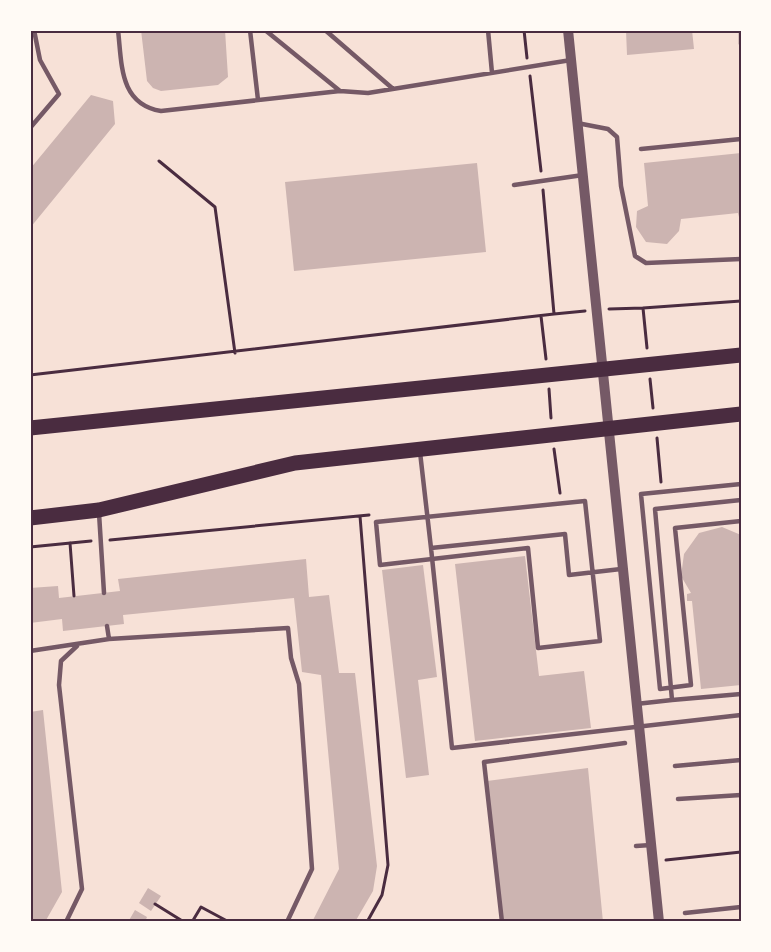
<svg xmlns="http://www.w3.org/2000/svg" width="771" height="952" font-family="Mulish,sans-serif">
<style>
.building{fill:#ccb4b1}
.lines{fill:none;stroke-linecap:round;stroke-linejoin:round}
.path{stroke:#4a2c40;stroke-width:3}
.service{stroke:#755966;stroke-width:4.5}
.tertiary{stroke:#755966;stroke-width:10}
.primary{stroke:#4a2c40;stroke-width:15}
.neatline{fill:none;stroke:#4a2c40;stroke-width:2}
</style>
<rect width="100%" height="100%" fill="#f7e1d7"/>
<!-- building -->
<path class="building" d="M141 30H225L228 77 218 85 161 91 153 88 147 81Z
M626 30H692L694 49 627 55Z
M91 95 113 101 115 124 30 228V169Z
M741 153V225L738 213 681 219 679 231 667 244 646 242 636 227 637 211 648 206 644 163Z
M477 163 486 252 294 271 285 182Z
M722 527 741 535V685L701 689 692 601H687V594L691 593 681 576 684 554 699 533Z
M525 556 539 676 584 671 591 728 475 741 455 564Z
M306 559 309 597 329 595 339 673H355L377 866 373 891 355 922H312L339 869 321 675 302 672 294 598 123 615 124 624 63 631 62 619 30 623V588L58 586 59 598 120 591 118 579Z
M423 565 437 677 418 680 429 775 406 778 382 570Z
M43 710 62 892 45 922H30V712Z
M588 768 603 922H502L487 781Z
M148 888 161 896 151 911 139 903Z
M135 910 147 917 145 922H128Z"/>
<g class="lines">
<!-- path -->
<path class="path" d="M524 30 527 58
M530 76 541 171
M159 161 215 207 235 353
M643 308 741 301
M609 309 643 308 647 348
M554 314 585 311
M541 316 546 359
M30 375 554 314 543 190
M650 379 653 408
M549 389 551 418
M657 438 661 482
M554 449 560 493
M360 516 388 865 382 895 367 922
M110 540 369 515
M70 543 74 596
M30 547 91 541
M666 860 741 852
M155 904 184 922
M192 922 201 907 229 922"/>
<!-- service -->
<path class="service" d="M118 30C122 64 119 104 161 111L340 91 368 93 571 60
M250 30 258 100
M265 30 340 91
M325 30 392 88
M488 30 492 73
M741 31V44
M577 123 608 129 617 137 621 186 635 256 646 263 741 259
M30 128 59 94 40 60 34 30
M641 149 741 139
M514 185 583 175
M420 452 431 548 565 534 569 575 621 569
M741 484 641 494 660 689 691 685 675 528 741 521
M585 501 600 641 538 648 528 548 380 565 376 522Z
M99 513 104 593
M431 548 452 748 741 715
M107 626 109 639
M30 651 109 639 288 628 291 658 299 684 312 869 287 922
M672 700 741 694
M636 704 672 700 655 509 741 500
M675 766 741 760
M678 799 741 795
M636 846 651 845
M685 913 741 907
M66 922 82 889 59 685 61 661 77 646
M502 922 484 762 625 743"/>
<!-- tertiary -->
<path class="tertiary" d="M568 30 659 922"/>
<!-- primary -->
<path class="primary" d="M30 428 741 355
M30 518 99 510 295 463 741 414"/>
</g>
<!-- border -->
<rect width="771" height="952" fill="none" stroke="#fffaf5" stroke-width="63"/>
<rect x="32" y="32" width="708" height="888" class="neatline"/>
</svg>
